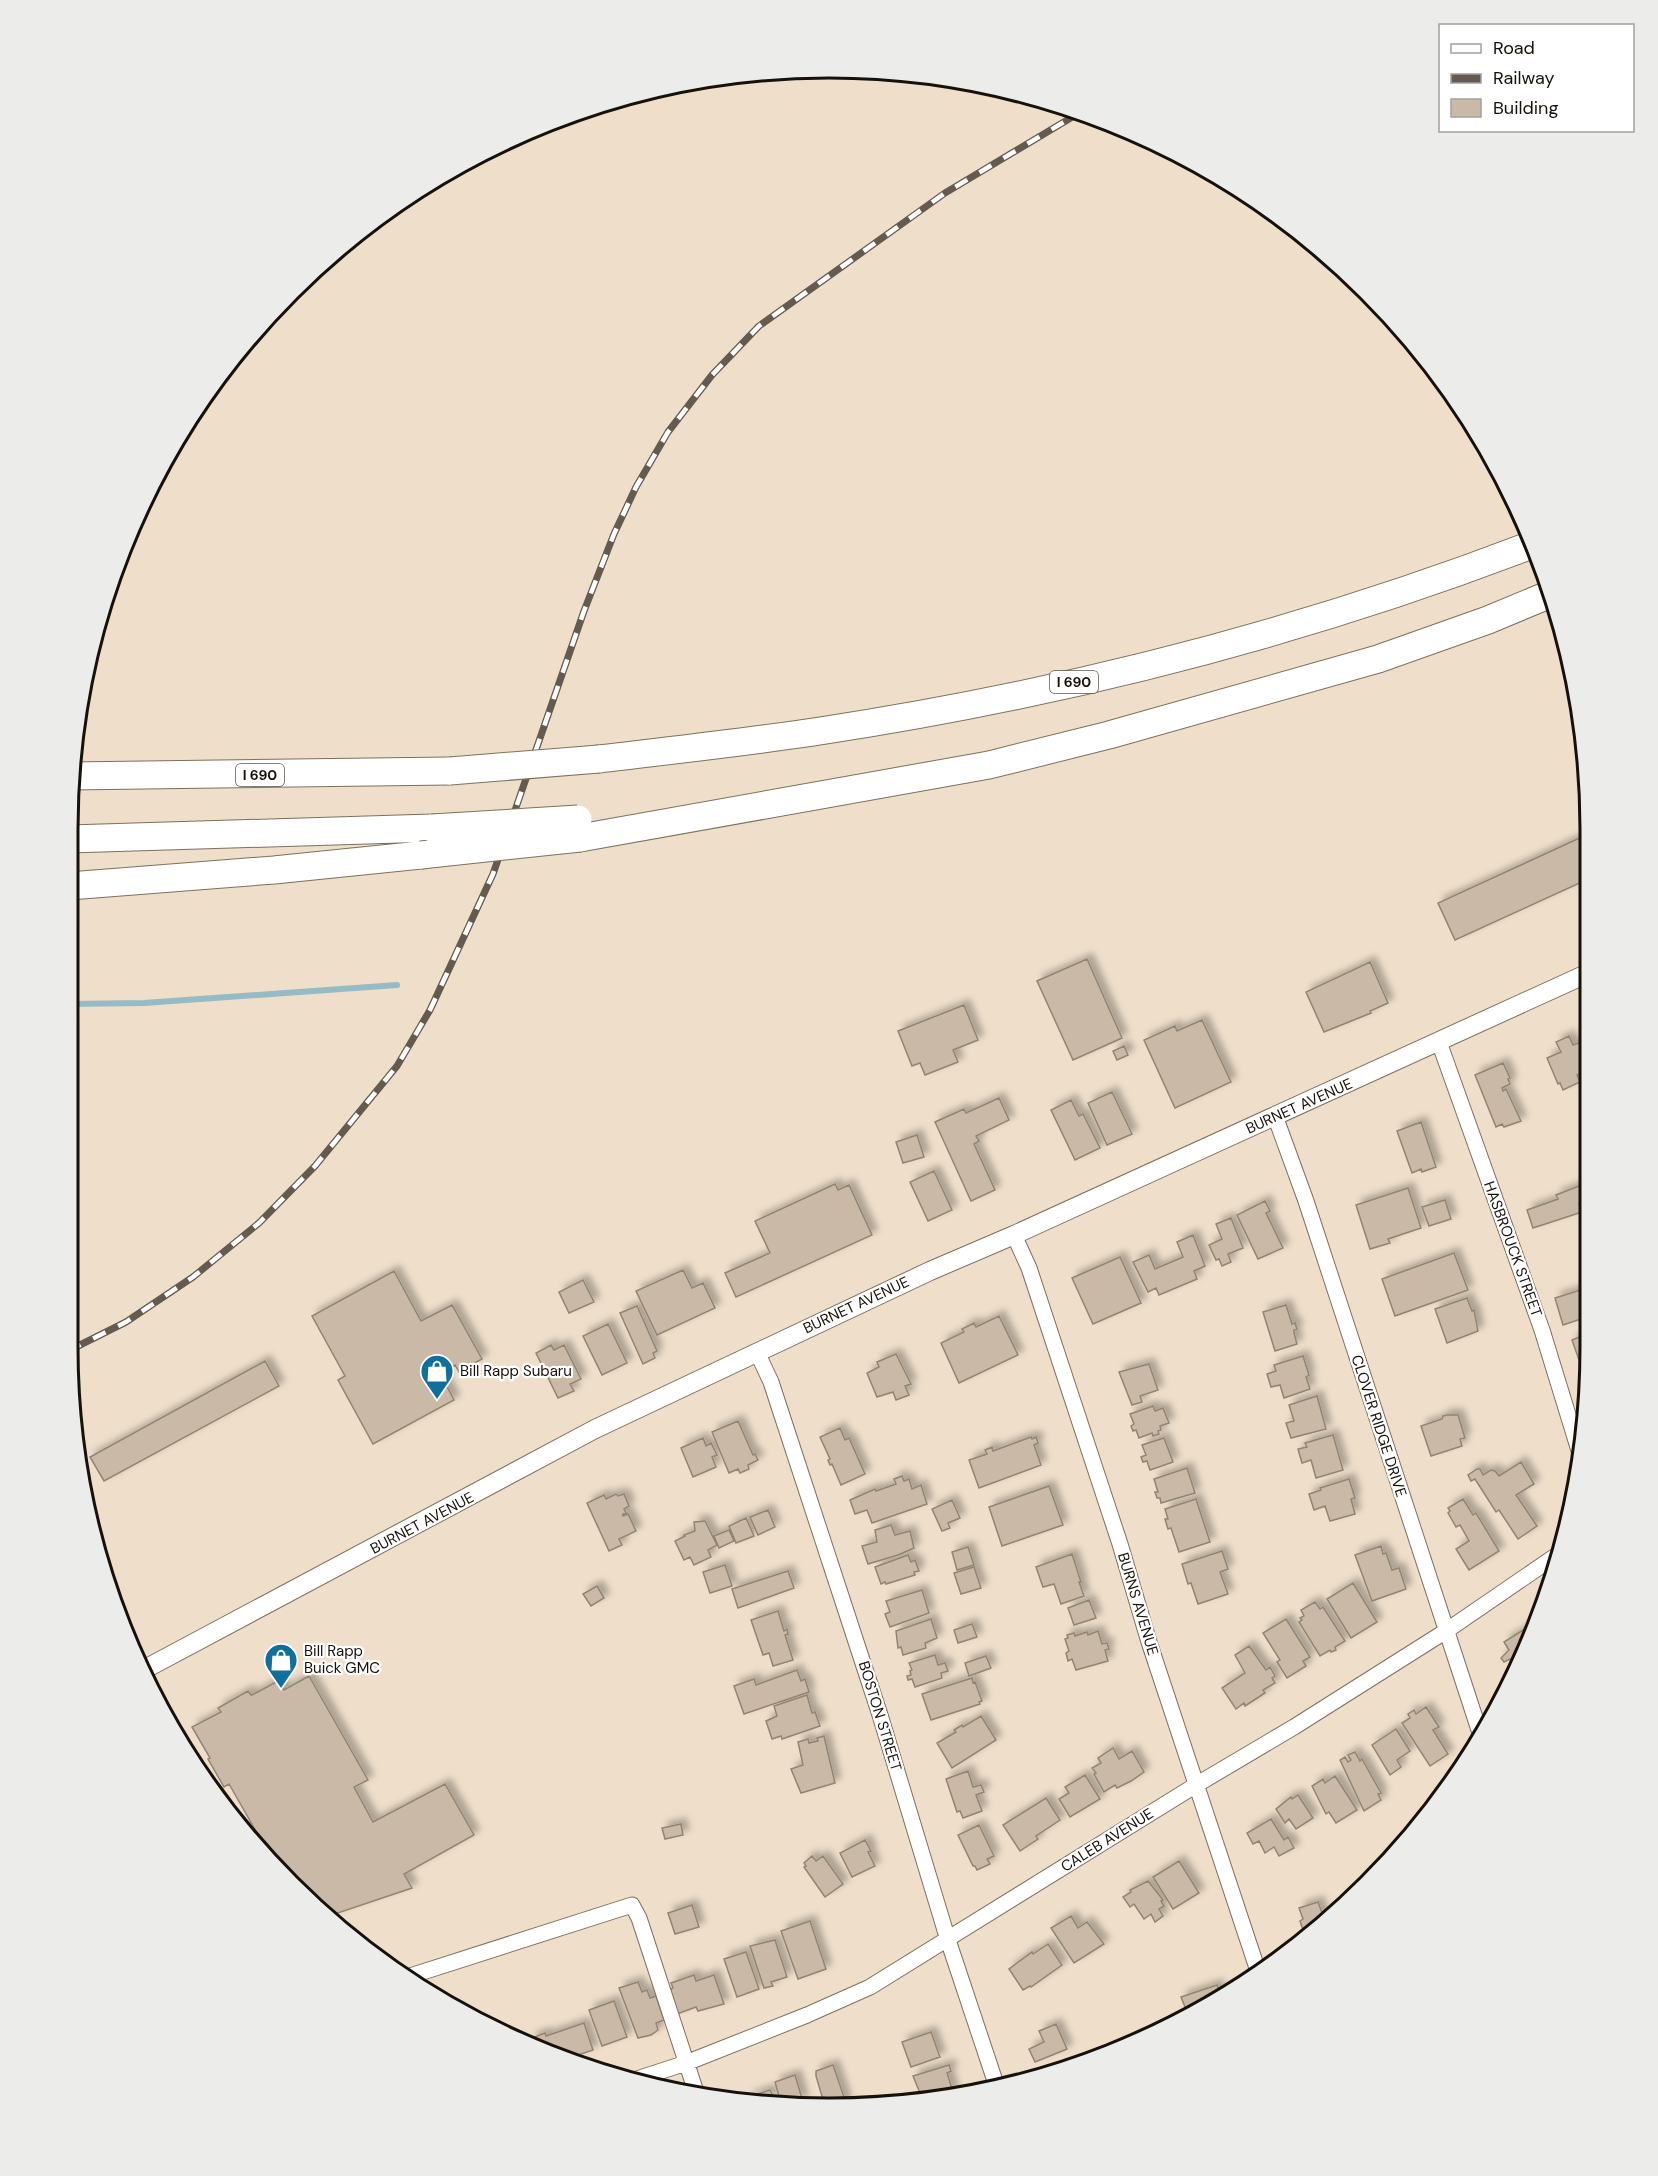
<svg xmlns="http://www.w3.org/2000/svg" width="1658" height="2176" font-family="'DM Sans',sans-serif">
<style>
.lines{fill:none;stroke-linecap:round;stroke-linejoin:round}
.stream{stroke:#95bbc6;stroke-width:6}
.building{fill:#c9b9a6;stroke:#938472;stroke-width:1.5;filter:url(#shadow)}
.minor-casing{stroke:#7e705e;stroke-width:17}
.tertiary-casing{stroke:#7e705e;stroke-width:20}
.motorway-casing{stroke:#7e705e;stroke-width:29}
.minor{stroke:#fff;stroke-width:15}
.tertiary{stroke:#fff;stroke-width:18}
.motorway{stroke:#fff;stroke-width:27}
.rail-casing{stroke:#645a4f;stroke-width:7}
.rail{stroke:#fff;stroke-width:4.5;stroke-dasharray:14;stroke-linecap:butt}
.motorway-bridge-casing{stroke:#7e705e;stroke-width:29;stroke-linecap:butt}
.motorway-bridge{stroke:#fff;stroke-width:27}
.labels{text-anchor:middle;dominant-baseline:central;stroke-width:4.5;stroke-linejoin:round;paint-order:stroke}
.shield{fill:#fff;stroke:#5d5854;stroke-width:1.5}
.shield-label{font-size:14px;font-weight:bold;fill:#17110b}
.street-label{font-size:15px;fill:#17110b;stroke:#fff}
.poi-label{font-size:15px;fill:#17110b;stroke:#fff;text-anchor:start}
.rim{fill:none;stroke:#17110b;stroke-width:3}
</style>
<defs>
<filter id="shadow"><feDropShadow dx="5.5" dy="-5.5" stdDeviation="3" flood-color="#0004"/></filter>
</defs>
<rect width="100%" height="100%" fill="#eedeca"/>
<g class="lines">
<!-- stream -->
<path class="stream" d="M68 1004 144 1003 397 985"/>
</g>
<!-- building -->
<path class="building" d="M1584 836V881L1455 940 1438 903Z
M1087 959 1122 1038 1073 1060 1037 981Z
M1370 962 1388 1003 1370 1011 1371 1013 1324 1032 1306 992Z
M964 1005 978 1040 953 1050 958 1062 925 1075 920 1063 912 1066 898 1031Z
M1202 1020 1231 1082 1175 1108 1144 1040 1175 1026 1177 1031Z
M1569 1036 1573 1045 1584 1041V1072L1577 1075 1580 1082 1563 1090 1560 1083 1558 1084 1547 1058 1561 1052 1556 1042Z
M1124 1046 1128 1055 1117 1060 1113 1051Z
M1503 1063 1510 1078 1508 1079 1510 1084 1502 1088 1503 1091 1506 1089 1521 1121 1504 1127 1502 1124 1496 1127 1475 1075Z
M1112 1092 1132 1134 1107 1145 1088 1103Z
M999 1098 1009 1120 976 1136 979 1141 974 1144 995 1190 971 1201 935 1122 964 1109 966 1113Z
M1071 1100 1079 1116 1083 1114 1100 1148 1075 1160 1051 1110Z
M1421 1122 1436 1167 1422 1172 1421 1169 1412 1173 1397 1131Z
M917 1135 924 1157 903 1163 896 1142Z
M934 1171 952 1210 928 1221 910 1182Z
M835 1184 838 1190 849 1185 872 1235 736 1297 725 1273 770 1253 755 1221Z
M1584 1184V1203L1579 1204 1582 1212 1533 1228 1527 1210 1558 1199 1556 1195Z
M1408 1188 1421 1228 1388 1239 1390 1243 1370 1249 1356 1205Z
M1445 1200 1451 1219 1429 1226 1422 1207Z
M1265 1201 1270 1211 1266 1213 1283 1248 1258 1259 1237 1215Z
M1231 1218 1243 1248 1228 1254 1231 1262 1222 1266 1219 1259 1216 1260 1209 1245 1222 1239 1216 1224Z
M1193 1235 1205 1266 1194 1271 1197 1279 1159 1295 1156 1288 1148 1292 1133 1262 1149 1255 1155 1269 1183 1257 1177 1242Z
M1454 1253 1468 1290 1395 1316 1382 1279Z
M1120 1257 1141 1303 1093 1324 1072 1278Z
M683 1270 692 1288 703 1283 715 1308 657 1335 636 1291Z
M394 1271 421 1321 452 1305 482 1359 459 1372 455 1365 440 1373 454 1400 373 1444 338 1380 345 1376 312 1316Z
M583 1280 594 1302 569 1313 559 1292Z
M1584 1289V1318L1563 1325 1555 1298Z
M1467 1298 1472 1311 1474 1310 1478 1331 1447 1343 1435 1309Z
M1286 1305 1292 1324 1295 1323 1297 1329 1294 1330V1333L1297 1344 1275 1351 1263 1312Z
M637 1306 657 1351 653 1353 655 1358 643 1364 620 1313Z
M999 1316 1018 1355 959 1383 941 1343 964 1332 962 1329 974 1323 976 1327Z
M608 1324 627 1363 602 1375 583 1336Z
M1584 1335V1359L1579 1360 1572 1340Z
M551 1345 554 1350 564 1345 581 1379 570 1384 574 1391 558 1398 536 1353Z
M896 1354 911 1384 905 1386 909 1395 896 1400 893 1392 877 1397 867 1373 879 1367 877 1362Z
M1303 1356 1309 1375 1306 1377 1310 1389 1284 1398 1280 1385 1271 1387 1267 1374 1276 1371 1274 1365Z
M265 1361 279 1386 104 1481 90 1457Z
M1149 1364 1158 1390 1140 1396 1142 1402 1132 1405 1119 1372Z
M1317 1396 1326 1429 1291 1438 1286 1423 1294 1421 1289 1405Z
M1153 1406 1155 1411 1163 1408 1169 1423 1160 1426 1161 1430 1158 1431 1159 1434 1153 1436 1152 1433 1139 1438 1136 1430 1133 1431 1131 1426 1134 1424 1130 1414Z
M1447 1415H1458L1465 1438 1460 1439 1462 1446 1431 1456 1421 1426 1442 1419 1443 1416Z
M738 1421 753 1455 755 1454 758 1460 748 1465 749 1469 740 1473 738 1469 729 1473 712 1432Z
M840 1428 845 1440 849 1438 865 1474 841 1485 832 1464 830 1465 828 1460 830 1459 820 1437Z
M1333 1435 1343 1470 1316 1478 1311 1460 1302 1463 1298 1449 1307 1447 1305 1443Z
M1031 1437 1032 1439 1036 1437 1038 1443 1034 1445 1041 1465 979 1488 969 1460 987 1454 985 1450 992 1447 993 1451Z
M703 1438 706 1446 711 1443 717 1455 712 1457 716 1467 693 1477 681 1448Z
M1164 1438 1173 1462 1150 1470 1147 1461 1143 1462 1141 1457 1146 1455 1142 1445Z
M1521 1462 1534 1484 1516 1495 1537 1526 1518 1539 1499 1510 1496 1512 1475 1479 1471 1481 1468 1475 1477 1469H1480L1483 1475 1491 1470 1495 1471 1499 1476Z
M1187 1468 1195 1493 1161 1503 1160 1498H1157L1155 1492H1158L1154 1479Z
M902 1476 904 1481 909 1479 912 1489 921 1485 927 1504 872 1523 867 1510 855 1514 850 1500 875 1489 876 1491 896 1484 894 1479Z
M1349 1479 1355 1498 1351 1499 1355 1514 1330 1521 1325 1506 1314 1510 1309 1494 1321 1490 1320 1488Z
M1049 1486 1063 1525 1002 1546 989 1507Z
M616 1494 618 1496 624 1494 629 1506 624 1509 626 1513 623 1514V1516L628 1514 636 1531 619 1539 622 1545 609 1551 587 1503 604 1495 606 1499Z
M1196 1499 1210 1542 1179 1552 1171 1528 1168 1529 1165 1519H1168L1165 1509Z
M1463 1499 1473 1515 1476 1513 1499 1551 1469 1570 1456 1549 1469 1541 1460 1525 1456 1527 1448 1513 1450 1511 1448 1508Z
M952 1500 960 1518 948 1523 950 1528 942 1531 932 1509Z
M768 1510 775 1527 758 1535 750 1517Z
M746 1518 754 1536 736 1543 729 1526Z
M705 1521 717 1545 708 1550 711 1557 694 1565 690 1557 684 1560 675 1541 685 1536 684 1535 695 1531 694 1522Z
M891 1525 895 1535 910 1531 914 1548 898 1555 868 1564 862 1546 877 1542 875 1530Z
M729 1530 734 1541 719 1548 714 1536Z
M1381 1546 1383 1554 1386 1553 1392 1570 1399 1568 1406 1589 1372 1601 1355 1555Z
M968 1547 974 1565 957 1570 952 1552Z
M1222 1551 1228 1569 1220 1572 1228 1594 1198 1604 1191 1583 1188 1584 1182 1564Z
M1072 1554 1081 1582H1079L1084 1596 1061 1604 1054 1584 1043 1587 1036 1567Z
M908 1555 911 1562 915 1560 919 1571 914 1572 915 1575 886 1584 885 1582 881 1584 875 1567Z
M725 1565 732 1586 710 1593 703 1572Z
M974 1567 981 1588 961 1594 954 1573Z
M788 1571 794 1588 738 1608 732 1589Z
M1353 1583 1377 1622 1351 1638 1327 1599Z
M597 1586 604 1598 591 1606 583 1594Z
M922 1590 929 1613 890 1627 885 1614 890 1612 886 1601Z
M1089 1600 1096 1618 1074 1625 1068 1608Z
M1315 1602 1320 1609 1323 1607 1345 1641 1335 1647 1336 1650 1331 1652 1330 1650 1320 1656 1299 1622 1302 1620 1300 1618 1304 1616 1301 1610Z
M778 1611 784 1631 787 1629 788 1634 785 1635 793 1660 773 1666 769 1653 763 1655 751 1620Z
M931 1619 937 1638 925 1643 926 1648 903 1655 901 1647 898 1648 896 1631Z
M1286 1619 1310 1657 1303 1661 1306 1666 1287 1678 1277 1662 1280 1660 1263 1633Z
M972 1624 977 1637 958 1643 954 1630Z
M1531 1625 1535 1631 1533 1638 1518 1665 1515 1660 1511 1662 1510 1659 1504 1662 1501 1658 1509 1650 1504 1642Z
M1098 1631 1102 1644 1107 1643 1109 1649 1105 1650 1108 1661 1076 1670 1072 1659 1068 1661 1066 1653 1069 1651 1065 1639 1068 1638 1067 1635 1074 1633 1075 1636 1087 1632 1088 1635Z
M1249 1646 1266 1670 1270 1667 1275 1676 1272 1678 1275 1683 1263 1690 1265 1693 1245 1706 1244 1703 1236 1709 1222 1688 1245 1673 1235 1655Z
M935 1655 938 1665 945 1663 948 1671 941 1673 942 1678 915 1687 912 1679 908 1680 907 1676 911 1675 910 1671 912 1670 909 1663Z
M986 1656 991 1668 969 1676 965 1663Z
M797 1670 801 1681 805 1679 809 1692 744 1714 734 1686 754 1679 756 1685Z
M309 1676 368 1780 354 1787 373 1822 445 1784 474 1835 404 1874 412 1888 326 1917 291 1886 277 1868 229 1784 224 1787 208 1759 210 1758 192 1727 221 1712 218 1708 248 1691 251 1695 254 1694 278 1681 284 1690Z
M972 1678 973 1683 975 1682 982 1701 979 1702 980 1704 931 1720 922 1694Z
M807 1695 812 1713 815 1712 820 1726 782 1739 781 1736 772 1739 766 1721 777 1716 774 1706Z
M1426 1707 1439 1727 1433 1730 1448 1754 1430 1766 1402 1723 1410 1718 1408 1714 1414 1710 1416 1714Z
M981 1716 996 1740 952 1768 937 1743 956 1732 954 1730 962 1725 963 1727Z
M1396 1729 1410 1751 1397 1760 1401 1767 1390 1775 1372 1745Z
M824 1736 835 1783 801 1793 791 1769 803 1765 798 1742 808 1739 809 1743 818 1741 817 1738Z
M1113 1748 1119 1759 1132 1751 1144 1772 1131 1781 1117 1788 1115 1785 1104 1792 1094 1774 1096 1773 1092 1768 1101 1763 1098 1758Z
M1355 1752 1360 1761 1362 1759 1381 1793 1378 1794 1381 1800 1364 1811 1340 1760 1345 1757 1348 1762 1351 1760 1348 1755Z
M968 1771 973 1787 981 1785 984 1792 976 1795 982 1811 963 1818 960 1811 957 1812 946 1779Z
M1085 1775 1100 1799 1070 1817 1059 1799 1069 1793 1065 1787Z
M1335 1776 1357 1810 1336 1823 1329 1812 1326 1814 1312 1786 1323 1779 1325 1783Z
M1298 1795 1313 1818 1296 1829 1289 1819 1285 1823 1276 1809 1291 1797 1292 1799Z
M1046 1798 1060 1820 1036 1836 1038 1839 1020 1851 1003 1825Z
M1271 1819 1284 1840 1288 1837 1294 1848 1279 1856 1274 1847 1265 1853 1259 1841 1253 1844 1247 1833Z
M681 1824 683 1835 665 1839 662 1828Z
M979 1825 994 1856 987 1859 990 1864 977 1870 975 1866H973L958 1835Z
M865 1840 871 1851 868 1852 875 1866 852 1877 840 1853Z
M812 1856 816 1861 823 1856 843 1884 825 1897 804 1867 806 1866 804 1863Z
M1179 1861 1199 1893 1173 1909 1153 1877Z
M1148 1881 1163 1900 1161 1901 1164 1906 1159 1909 1163 1916 1155 1922 1151 1914 1144 1919 1134 1904 1130 1907 1123 1897 1131 1892 1130 1890Z
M1318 1902 1325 1921 1305 1936 1300 1921 1303 1919 1299 1908Z
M692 1905 699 1927 675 1934 668 1913Z
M1071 1916 1078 1928 1087 1922 1104 1944 1074 1963 1051 1928Z
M810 1921 826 1969 798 1979 781 1931Z
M775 1940 787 1977 771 1982 773 1986 764 1988 750 1946Z
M1048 1944 1062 1965 1031 1987 1030 1986 1023 1990 1009 1969 1032 1952 1033 1954Z
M746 1952 759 1989 737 1997 724 1959Z
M694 1975 696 1981 714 1975 724 2004 698 2011 696 2007 677 2014 669 1990 673 1988 671 1983Z
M638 1982 642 1992 647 1990 650 1998 656 1996 664 2020 656 2023 658 2030 651 2035 638 2038 619 1988Z
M1217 1985 1221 1996 1187 2012 1181 1997Z
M614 2001 627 2037 602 2046 589 2010Z
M584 2023 593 2050 572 2057 532 2044V2038L545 2033 546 2036Z
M1056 2024 1067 2049 1035 2062 1029 2049 1044 2042 1039 2031Z
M931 2032 940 2057 911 2067 902 2042Z
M833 2065 845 2100V2105L824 2103 816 2076V2071Z
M949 2065 951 2071 947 2073 953 2092 922 2098 913 2076Z
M795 2075 803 2102 780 2100 775 2082Z
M770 2090 775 2100 748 2098V2097Z"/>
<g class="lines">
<defs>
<path id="minor" d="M1439 1042 1542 1330 1581 1457
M1275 1116 1306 1201 1481 1736
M1014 1235 1029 1268 1120 1544 1149 1642 1259 1974
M757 1352 771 1382 880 1715 948 1940 996 2084
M407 1977 632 1905 639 1918 697 2095
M637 2079 686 2063 807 2015 870 1987 1196 1785 1294 1727 1446 1631 1554 1557"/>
<path id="tertiary" d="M145 1669 595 1429 930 1271 1014 1235 1584 975"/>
<path id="motorway" d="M599 759C673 750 747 742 820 731 1063 694 1305 632 1534 544
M70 776 450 771
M580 838 989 765 1109 735 1378 659 1488 620 1548 595
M69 839 432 828
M69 886 274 870 421 855"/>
</defs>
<!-- minor casing -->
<use href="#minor" class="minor-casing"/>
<!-- tertiary casing -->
<use href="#tertiary" class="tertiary-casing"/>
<!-- motorway casing -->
<use href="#motorway" class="motorway-casing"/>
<!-- minor -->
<use href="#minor" class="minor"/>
<!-- tertiary -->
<use href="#tertiary" class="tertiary"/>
<!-- motorway -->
<use href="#motorway" class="motorway"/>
<defs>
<path id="rail" d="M68 1351 126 1322 193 1277 259 1223 315 1166 397 1066 430 1010 493 874 584 611 614 534 636 487 668 432 712 375 759 326 945 193 1079 113"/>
</defs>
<!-- rail casing -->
<use href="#rail" class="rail-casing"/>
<!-- rail -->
<use href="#rail" class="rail"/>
<defs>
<path id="motorway-bridge" d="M450 771 599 759
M432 828 578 819
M421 855 580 838"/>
</defs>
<!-- motorway-bridge casing -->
<use href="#motorway-bridge" class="motorway-bridge-casing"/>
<!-- motorway-bridge -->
<use href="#motorway-bridge" class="motorway-bridge"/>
</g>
<!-- icons -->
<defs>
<symbol id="shop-pin" viewBox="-11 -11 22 30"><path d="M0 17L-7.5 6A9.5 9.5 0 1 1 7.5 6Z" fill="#116f9d" stroke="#fff"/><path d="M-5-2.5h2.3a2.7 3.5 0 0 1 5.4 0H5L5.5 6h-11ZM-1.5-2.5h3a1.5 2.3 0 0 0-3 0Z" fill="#fff"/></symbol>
</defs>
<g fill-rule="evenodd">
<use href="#shop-pin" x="418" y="1352" width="38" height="52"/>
<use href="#shop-pin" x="262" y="1641" width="38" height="52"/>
</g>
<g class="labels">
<!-- shield labels -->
<g class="shield">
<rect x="1050" y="671" width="48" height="22" rx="4.5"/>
<rect x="236" y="764" width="48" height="22" rx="4.5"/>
</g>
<g class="shield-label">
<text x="1074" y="682">I 690</text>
<text x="260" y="775">I 690</text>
</g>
<!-- street labels -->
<g class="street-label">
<text transform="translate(1299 1106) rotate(-24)">BURNET AVENUE</text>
<text transform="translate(1513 1249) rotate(70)">HASBROUCK STREET</text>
<text transform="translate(856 1305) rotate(-25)">BURNET AVENUE</text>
<text transform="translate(1379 1426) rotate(72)">CLOVER RIDGE DRIVE</text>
<text transform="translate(422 1523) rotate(-28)">BURNET AVENUE</text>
<text transform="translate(1138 1604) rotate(73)">BURNS AVENUE</text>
<text transform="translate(880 1716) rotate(73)">BOSTON STREET</text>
<text transform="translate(1107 1840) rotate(-32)">CALEB AVENUE</text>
</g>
<!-- poi labels -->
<g class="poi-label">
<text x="460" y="1371">Bill Rapp Subaru</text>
<text x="304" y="1651">Bill Rapp<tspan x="304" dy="17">Buick GMC</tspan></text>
</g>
</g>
<!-- crop -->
<path d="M0 0H1658V2176H0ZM829 78H829A751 751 0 0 1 1580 829V1347A751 751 0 0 1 829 2098H829A751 751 0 0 1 78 1347V829A751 751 0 0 1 829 78Z" fill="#ececeb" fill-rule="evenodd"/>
<path class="rim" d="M829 78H829A751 751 0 0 1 1580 829V1347A751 751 0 0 1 829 2098H829A751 751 0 0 1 78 1347V829A751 751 0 0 1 829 78Z"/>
<!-- legend -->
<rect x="1439" y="24" width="195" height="108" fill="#ffffff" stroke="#a2a09d" stroke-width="1.5"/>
<rect x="1451" y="44" width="30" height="9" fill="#ffffff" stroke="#a2a09d" stroke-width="1.5"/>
<text x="1493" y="54" font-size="18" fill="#17110b">Road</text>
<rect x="1451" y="74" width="30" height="9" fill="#645a4f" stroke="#a2a09d" stroke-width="1.5"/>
<text x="1493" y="84" font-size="18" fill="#17110b">Railway</text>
<rect x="1451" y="99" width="30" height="18" fill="#c9b9a6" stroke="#a2a09d" stroke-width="1.5"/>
<text x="1493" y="114" font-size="18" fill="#17110b">Building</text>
</svg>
